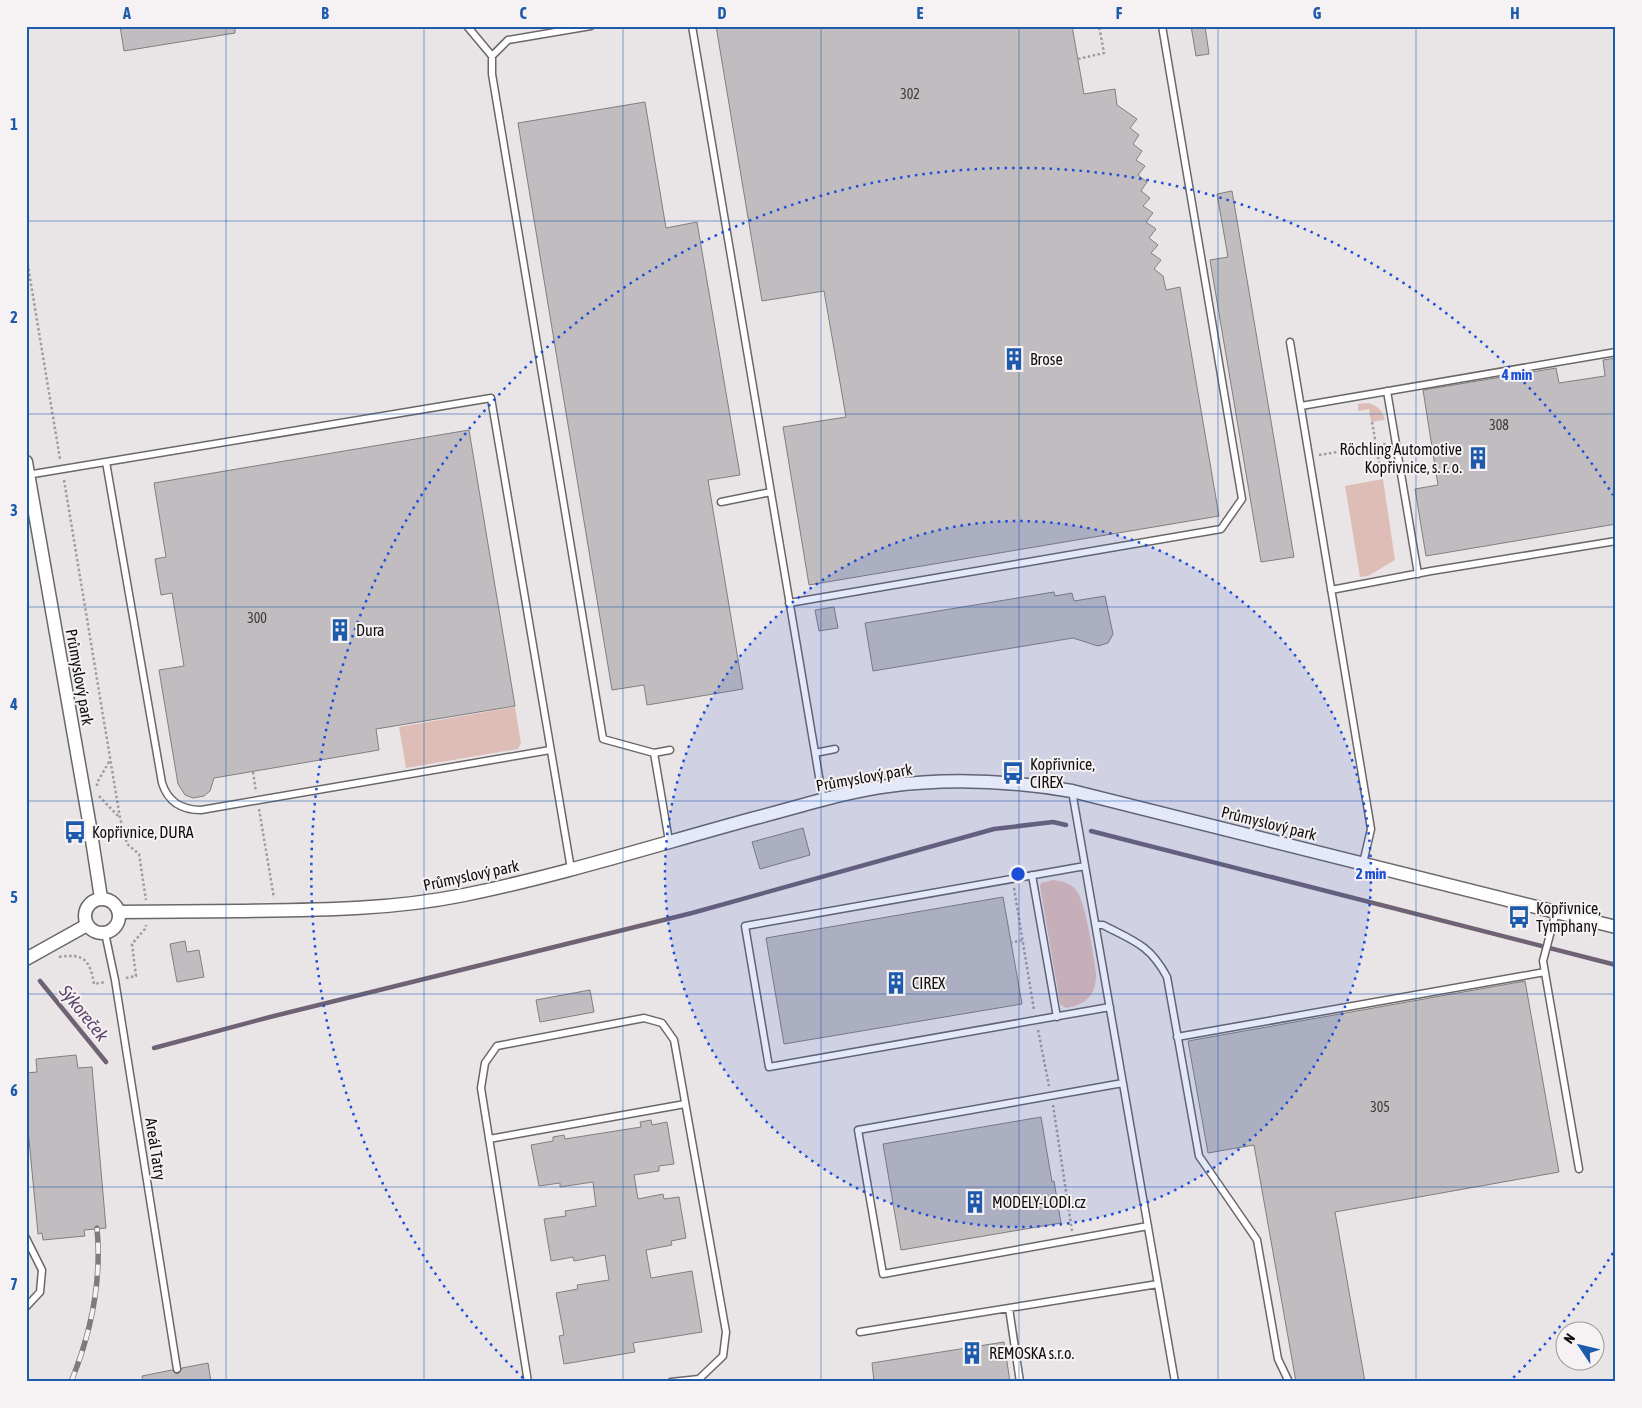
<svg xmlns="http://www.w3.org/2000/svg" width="1642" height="1408" font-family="'Asap Condensed',sans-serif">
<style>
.green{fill:#dfbdb7}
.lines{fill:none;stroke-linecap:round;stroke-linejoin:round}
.stream{stroke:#6e6274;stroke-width:4.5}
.building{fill:#c0bcbf;stroke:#817e81}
.lane-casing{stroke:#6b6768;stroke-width:9}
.street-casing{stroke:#6b6768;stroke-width:15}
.path{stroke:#9f9c9c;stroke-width:2.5;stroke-dasharray:2.5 2.5;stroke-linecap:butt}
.lane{stroke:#fff;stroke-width:6}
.street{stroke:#fff;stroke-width:12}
.rail-casing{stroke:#7e7b7c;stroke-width:5.5}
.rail{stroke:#f6f2f4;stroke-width:4;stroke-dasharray:11;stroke-linecap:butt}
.grid{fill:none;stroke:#1d5aab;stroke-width:1;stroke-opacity:0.55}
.ring{fill:none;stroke:#1d4ed8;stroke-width:2.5;stroke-dasharray:2.5 5}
.labels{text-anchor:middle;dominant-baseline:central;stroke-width:4;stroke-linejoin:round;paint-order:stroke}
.number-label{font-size:14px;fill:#3c3a3b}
.poi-label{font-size:16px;fill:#100f0f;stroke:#f6f2f4;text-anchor:start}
.street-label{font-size:16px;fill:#100f0f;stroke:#f6f2f4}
.water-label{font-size:18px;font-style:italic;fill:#5c436a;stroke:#f6f2f4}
.centre{fill:#1d4ed8;stroke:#f6f2f4;stroke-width:2.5}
.ring-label{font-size:15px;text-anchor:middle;font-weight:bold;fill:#1d4ed8;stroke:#f6f2f4;stroke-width:4;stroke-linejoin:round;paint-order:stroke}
.neatline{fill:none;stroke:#1d5aab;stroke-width:2}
.grid-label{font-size:16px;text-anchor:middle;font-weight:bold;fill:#1d5aab}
</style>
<rect width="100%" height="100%" fill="#e9e5e6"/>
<!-- green -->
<path class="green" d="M1366 403C1376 404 1383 410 1385 420L1371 422 1369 409 1358 411V404Z
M1383 479 1395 560 1368 576 1360 577 1345 486Z
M515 707 521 743 518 749 406 768 399 727Z
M1053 880C1062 881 1071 883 1077 891 1086 905 1094 956 1096 974 1096 981 1095 990 1090 996 1084 1004 1075 1006 1066 1008L1060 1004 1040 886 1041 883Z"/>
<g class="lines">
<!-- stream -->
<path class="stream" d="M1091 831 1616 965
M40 981 106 1062
M154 1048 270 1017 692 913 994 829 1053 822 1066 825"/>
</g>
<!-- building -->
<path class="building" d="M120 26H235V33L124 51Z
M716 26H1072L1084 94 1115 89 1117 105 1137 119 1130 128 1139 135 1133 144 1142 151 1136 160 1145 166 1138 175 1147 182 1141 191 1150 198 1143 206 1153 213 1146 222 1156 229 1149 238 1158 245 1151 253 1161 260 1154 269 1163 276 1166 290 1180 287 1219 516 809 585 783 427 846 417 824 291 762 301Z
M1191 26H1205L1209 54 1196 56Z
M645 102 666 228 697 222 740 475 708 480 743 689 647 705 644 685 612 690 518 123Z
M1232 191 1294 557 1261 562 1210 260 1228 257 1217 194Z
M1616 358V524L1426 556 1415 489 1438 485 1423 390 1556 368 1559 383 1605 376 1603 360Z
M469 430 515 706 376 729 379 750 214 778 210 791 204 796 193 798 185 795 178 784 159 670 184 666 172 593 161 595 155 559 166 557 154 483Z
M1054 592 1055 596 1072 593 1074 601 1105 596 1113 634 1108 643 1098 646 1073 638 873 671 865 623Z
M834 607 838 628 819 631 815 610Z
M803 828 810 855 760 869 752 842Z
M1003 897 1022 1004 784 1044 766 938Z
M185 941 187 952 199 950 204 977 177 982 170 944Z
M1525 981 1559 1172 1335 1212 1365 1382H1296L1254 1145 1208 1153 1188 1041Z
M590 990 594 1012 540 1022 536 1000Z
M76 1055 78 1068 92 1067 106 1228 84 1230 85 1236 43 1240 42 1233 38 1234 26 1108V1073L37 1072 36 1059Z
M1041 1117 1052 1182 1054 1181 1061 1223 901 1250 883 1144Z
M651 1120 652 1125 667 1122 674 1164 659 1166V1171L634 1175 638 1199 663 1194 664 1199 679 1197 686 1238 671 1241 672 1245 646 1250 651 1278 692 1271 702 1332 633 1343 635 1352 564 1364 559 1336 564 1335 556 1293 578 1289 577 1285 609 1280 605 1255 574 1261 573 1257 551 1261 544 1219 566 1216 565 1211 596 1206 593 1182 560 1187V1183L539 1186 531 1145 553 1141V1137L564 1135 565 1139 641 1127 640 1122Z
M1004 1342 1010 1382H874L872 1363Z
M208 1363 211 1382H143L142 1376 172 1370 175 1373 178 1374 182 1368Z"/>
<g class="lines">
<defs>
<path id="lane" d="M467 26 492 56V74L603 739 654 753
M692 26 823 800
M492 56 508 40 591 26
M1290 342 1371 829 1363 863
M1387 391 1418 574
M1301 406 1616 352
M106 462 162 783C168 802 182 810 201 810L550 750
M27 475 491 398 571 869
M721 502 771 492
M1331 590 1431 571 1616 541
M789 603 1221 529 1242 499 1162 26
M815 753 835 749
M1072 791 1175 1382
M669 841 654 753 670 750
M1085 866 745 926 769 1067 1110 1007
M1032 875 1057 1017
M1556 912 1543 961 1579 1169
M1096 925H1103C1134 941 1150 945 1167 977L1199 1156 1257 1240 1278 1359 1289 1382
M105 933 115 980 177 1369
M1177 1037 1545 972
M1123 1083 858 1130 883 1274 1148 1226
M489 1139 685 1104
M26 1238 42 1270 40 1292 26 1307
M1009 1308 1020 1382
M860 1332 1158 1284
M528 1382 481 1088 485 1063 497 1046 644 1018 662 1023 674 1040 726 1332 723 1356 699 1379 671 1382"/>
<path id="street" d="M26 462 90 827 101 898
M85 916a17 17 0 1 1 34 0a17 17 0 1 1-34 0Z
M119 912C160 912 200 911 241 911 316 910 390 910 464 895 562 875 659 844 755 818 799 807 843 792 888 786 948 778 1012 781 1072 791L1616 927
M26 959 87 925"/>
</defs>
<!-- lane casing -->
<use href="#lane" class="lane-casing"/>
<!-- street casing -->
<use href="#street" class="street-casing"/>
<!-- path -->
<path class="path" d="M1078 59 1104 53 1099 26
M26 254 60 459
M1372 422 1382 479
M1319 455 1386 444
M64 480 120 818 127 844 139 854 146 900
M253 772 256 792
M97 786V783L110 760
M99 796 119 817
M259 809 274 898
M1014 888 1034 1010
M1010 943 1023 940
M59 957C84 953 90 960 94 984L105 982
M126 978 136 976 132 944 145 929 146 925
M1038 1030 1049 1086
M1053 1105 1072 1231"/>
<!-- lane -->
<use href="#lane" class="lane"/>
<!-- street -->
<use href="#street" class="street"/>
<defs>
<path id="rail" d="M71 1382C91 1333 102 1281 97 1228"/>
</defs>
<!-- rail casing -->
<use href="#rail" class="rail-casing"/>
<!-- rail -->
<use href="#rail" class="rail"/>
</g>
<!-- grid -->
<path class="grid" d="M226 26V1382M424 26V1382M623 26V1382M821 26V1382M1019 26V1382M1218 26V1382M1416 26V1382M26 221H1616M26 414H1616M26 607H1616M26 801H1616M26 994H1616M26 1187H1616"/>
<!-- distance rings -->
<circle cx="1018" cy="874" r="353" fill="#1d4ed8" fill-opacity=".12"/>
<g class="ring">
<circle cx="1018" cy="874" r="353"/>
<path d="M1613 1253A706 706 0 0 1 1513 1378M523 1378A706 706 0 1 1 1613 495"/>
</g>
<!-- icons -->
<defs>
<symbol id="building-bare" viewBox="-9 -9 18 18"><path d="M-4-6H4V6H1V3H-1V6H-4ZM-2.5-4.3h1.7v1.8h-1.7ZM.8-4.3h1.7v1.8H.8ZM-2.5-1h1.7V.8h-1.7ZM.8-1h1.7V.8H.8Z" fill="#1d5aab" stroke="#f6f2f4" stroke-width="2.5" paint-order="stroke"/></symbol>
<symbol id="bus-bare" viewBox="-9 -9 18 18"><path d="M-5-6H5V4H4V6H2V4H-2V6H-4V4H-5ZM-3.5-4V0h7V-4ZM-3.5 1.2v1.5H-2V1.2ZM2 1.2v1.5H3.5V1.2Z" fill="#1d5aab" stroke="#f6f2f4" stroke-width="2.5" paint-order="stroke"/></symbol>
</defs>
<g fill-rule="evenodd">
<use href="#building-bare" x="998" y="343" width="32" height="32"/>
<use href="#building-bare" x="1462" y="442" width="32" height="32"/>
<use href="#building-bare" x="324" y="614" width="32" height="32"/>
<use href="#bus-bare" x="997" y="757" width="32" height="32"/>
<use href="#bus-bare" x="59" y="816" width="32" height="32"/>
<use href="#bus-bare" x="1503" y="901" width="32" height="32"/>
<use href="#building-bare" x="880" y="967" width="32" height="32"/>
<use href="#building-bare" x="959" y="1186" width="32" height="32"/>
<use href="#building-bare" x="956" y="1337" width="32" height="32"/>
</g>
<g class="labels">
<!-- number labels -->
<g class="number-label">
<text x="910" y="94">302</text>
<text x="1499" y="425">308</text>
<text x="257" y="618">300</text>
<text x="1380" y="1107">305</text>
</g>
<!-- poi labels -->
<g class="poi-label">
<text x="1030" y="359">Brose</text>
<text x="1462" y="449" text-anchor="end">Röchling Automotive<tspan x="1462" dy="18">Kopřivnice, s. r. o.</tspan></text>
<text x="356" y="630">Dura</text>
<text x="1030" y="764">Kopřivnice,<tspan x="1030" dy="18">CIREX</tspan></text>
<text x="92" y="832">Kopřivnice, DURA</text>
<text x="1536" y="908">Kopřivnice,<tspan x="1536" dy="18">Tymphany</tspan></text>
<text x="912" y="983">CIREX</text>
<text x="992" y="1202">MODELY-LODI.cz</text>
<text x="989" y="1353">REMOSKA s.r.o.</text>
</g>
<!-- street labels -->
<g class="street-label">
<text transform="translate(80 677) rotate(80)">Průmyslový park</text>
<text transform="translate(864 777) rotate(-10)">Průmyslový park</text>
<text transform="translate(1269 823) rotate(14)">Průmyslový park</text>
<text transform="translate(471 875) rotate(-12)">Průmyslový park</text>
<text transform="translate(156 1149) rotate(81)">Areál Tatry</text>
</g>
<!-- water labels -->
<g class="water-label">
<text transform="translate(84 1013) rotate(51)">Sýkoreček</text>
</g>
</g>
<circle cx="1018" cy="874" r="8" class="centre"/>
<g class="ring-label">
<text x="1517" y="380">4 min</text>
<text x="1371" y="879">2 min</text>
</g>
<!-- border -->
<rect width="1642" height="1408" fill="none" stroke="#f6f2f4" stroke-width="55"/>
<!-- north arrow -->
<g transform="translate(1580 1346) rotate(305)"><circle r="24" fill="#f6f2f4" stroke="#9a9798"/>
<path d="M0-4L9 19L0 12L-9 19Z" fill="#1d5aab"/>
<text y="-8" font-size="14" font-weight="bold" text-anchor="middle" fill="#100f0f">N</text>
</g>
<rect x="28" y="28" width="1586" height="1352" class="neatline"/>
<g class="grid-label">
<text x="127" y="19">A</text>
<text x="325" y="19">B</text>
<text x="523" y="19">C</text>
<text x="722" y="19">D</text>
<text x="920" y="19">E</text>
<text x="1119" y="19">F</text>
<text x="1317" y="19">G</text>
<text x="1515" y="19">H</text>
<text x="14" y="130">1</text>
<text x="14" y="323">2</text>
<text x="14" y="516">3</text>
<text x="14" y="710">4</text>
<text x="14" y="903">5</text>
<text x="14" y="1096">6</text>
<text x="14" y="1290">7</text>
</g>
</svg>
